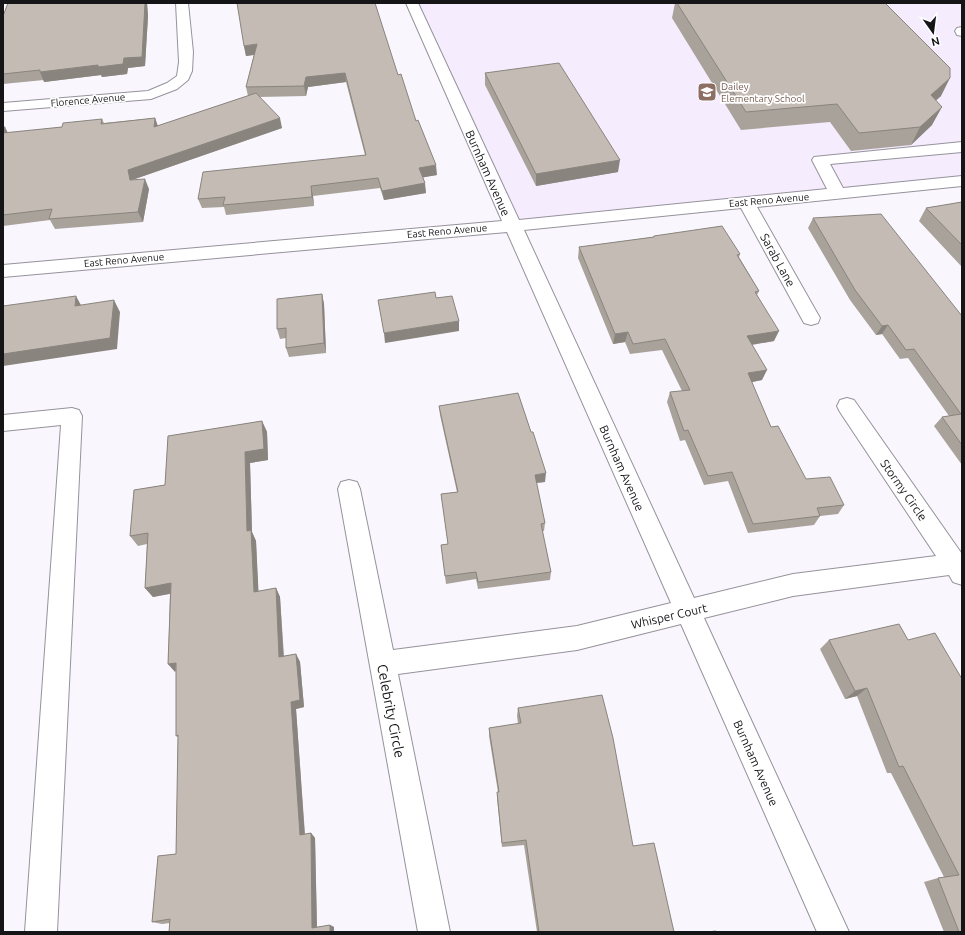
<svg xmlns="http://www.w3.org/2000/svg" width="965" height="935" font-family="Ubuntu,sans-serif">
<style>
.built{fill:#f5edfe}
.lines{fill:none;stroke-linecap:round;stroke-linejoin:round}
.minor-casing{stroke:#96929b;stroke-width:2}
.minor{fill:#fff;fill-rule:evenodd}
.wall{fill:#a9a29b}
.shaded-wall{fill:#89847e}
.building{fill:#c4bcb4;stroke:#89847e}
.labels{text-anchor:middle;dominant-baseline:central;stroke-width:3.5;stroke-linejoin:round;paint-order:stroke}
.far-education-label{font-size:10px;fill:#785e54;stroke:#fff;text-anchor:start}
.far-street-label{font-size:10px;fill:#151417;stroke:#fff}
.street-label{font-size:12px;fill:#151417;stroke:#fff}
.near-street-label{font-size:14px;fill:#151417;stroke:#fff}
</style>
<rect width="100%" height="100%" fill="#f9f6fe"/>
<!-- built -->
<path class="built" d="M412 3H962V181L512 226Z"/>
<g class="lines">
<defs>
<path id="minor" d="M176 3H188L193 52 192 71 188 80 177 89 151 99 3 111V103L148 91 167 83 177 76 179 62Z
M406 3H418L519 220 827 189 812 160 814 157 962 142V152L830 164 843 188 962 176V186L757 207 820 318 818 323 811 325 804 323 741 208 524 230 694 598 793 574 936 556 840 412 837 406 840 400 847 398 854 400 962 554V585L953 582 949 575 793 596 704 618 849 932H817L681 624 577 650 398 674 450 932H418L338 489 341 482 349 480 357 482 360 489 393 650 577 626 671 603 507 232 3 277V265L502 221Z
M962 27V36L957 35 955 31 957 28Z
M72 408 79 410 82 416 57 932H25L61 425 3 431V415Z"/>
</defs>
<!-- minor casing -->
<use href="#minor" class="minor-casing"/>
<!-- minor -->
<use href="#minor" class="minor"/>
</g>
<!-- wall -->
<path class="wall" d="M8 3H147L148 16 145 66 128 68 127 74 102 77 101 75 44 82V80L3 84V16Z
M675 3H885L941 96 936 100 932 125 911 145 851 151 830 122 741 130 672 18Z
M244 46 398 75 437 175 423 177 426 193 384 200 380 188 313 196 314 206 226 215 224 207 202 208 198 199 365 155 346 82 308 87 306 96 259 97 282 128 132 180 149 189 143 222 55 229 50 220 3 226V127L8 133 62 127 102 119 104 123 155 118 158 126 248 96 246 87 254 55 246 56Z
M485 73 618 172 536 186 485 85Z
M962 202V267L919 221 926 208Z
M813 218 962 316V465L934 426 942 417 949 416 908 358 900 359 882 334 876 335 850 300 808 228Z
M654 236 740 254 739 257 759 291 757 295 774 341 752 345 762 380 751 382 771 427 806 479 844 505 838 514 820 516 814 525 748 533 728 481 704 485 685 440 680 441 667 402 670 392 682 391 662 350 630 354 625 342 613 344 578 258 579 247 653 237Z
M322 294 324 304 326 353 289 357 286 348V338L280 339 277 329Z
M439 406 545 482 536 483 545 523 544 531H542L551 572 550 580 478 589 476 579 446 584 441 545 448 544 441 494 457 492 440 415Z
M262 421 267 432 268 460 250 463 252 532 256 541 258 591 276 588 280 597 284 656 296 654 300 662 304 707 296 709 305 834 311 833 315 838 317 927 330 925 334 927V932H169L170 923 162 924 152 922 158 856 176 854 178 737 176 736V672L168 664 170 594 153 597 145 588 147 544 138 546 130 536 134 490 165 485 168 436Z
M829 640H908L962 679V932H944L924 882 938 878 944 877 891 773H887L857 696 845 699 820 649Z
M518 708 633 846 674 932H537L524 845 502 847 497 798V792H498L489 736V728L518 724 517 716Z"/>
<!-- shaded-wall -->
<path class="shaded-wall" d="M145 3H147L148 16 145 66 128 68 127 74 102 77 101 75 44 82 40 72 124 58Z
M257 44 259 54 246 56 244 46Z
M345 73 346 82 308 87 306 96 304 86 306 77Z
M950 78 941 96 922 113 931 95Z
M942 107 932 125 911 145 920 127Z
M155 118 158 127H154Z
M280 118 282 128 132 180 134 190 130 180 128 170Z
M5 127 10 137 3 133Z
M620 160 618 172 536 186V174Z
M436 165 437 175 420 178 419 168Z
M145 179 149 189 143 222 138 212Z
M425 183 426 193 384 200 382 191Z
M311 186 313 196 314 206 312 197Z
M322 294 324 304 326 353 324 343Z
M76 296 82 307 75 306Z
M114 300 120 312 117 349 3 366V354Z
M459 321V331L385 343 384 333Z
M888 325 882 334 876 335 882 326Z
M779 331 774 341 743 346 747 336Z
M628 332 625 342 613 344 615 334Z
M767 370 762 380 743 384 748 373Z
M262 421 267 432 268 460 250 463 252 532 256 541 259 601 254 592 247 531 245 452Z
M546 473 545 482 534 483 535 475Z
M171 583 178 592 153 597 145 588Z
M276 588 280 597 284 665 279 657Z
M296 654 300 662 304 707 296 709 305 839 300 835 291 702Z
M176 663 175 672 168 664Z
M867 688 857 696 845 699 855 691Z
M311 833 315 838 317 930 312 928Z
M330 925 334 927V932H330Z"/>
<!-- building -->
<path class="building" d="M8 3H145L142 57 124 58 123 64 98 67V65L40 72V70L3 74V16Z
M237 3H375L398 75 401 74 416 121 418 120 436 165 419 168 425 183 382 191 378 178 311 186 312 197 223 205 225 197 198 199 203 172 366 155 345 73 306 77 304 86 246 87 257 44 244 46Z
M677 3H885L950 68V78L931 95 942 107 920 127 859 133 837 104 746 112Z
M559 63 620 160 536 174 485 73Z
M256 93 280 118 128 170 130 180 145 179 138 212 49 219 52 209 3 215V127H5L3 133 62 127 63 123 102 119 101 124 155 118 154 127Z
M962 202V245L926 208Z
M881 214 962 316V445L942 417 961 414 914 349 906 350 888 325 882 326 855 290 813 218Z
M722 226 740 254 737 255 759 291 755 292 779 331 747 336 767 370 748 373 771 427 778 426 806 479 830 477 844 505 817 508 820 516 753 524 732 472 708 476 688 430 684 431 670 392 690 390 665 339 633 344 628 332 615 334 579 247 654 237V236Z
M435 292 436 298 452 296 459 321 384 333 378 300Z
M322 294 324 343 286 348V328L277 329V299Z
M76 296 75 306 114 300 110 338 3 354V306Z
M518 393 531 432H533L546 473 535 475 545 523 541 524 551 572 478 582 476 572 445 576 441 545 448 544 441 494 458 492 439 406Z
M262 421 264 449 245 452 247 531 251 530 254 592 276 588 279 657 296 654 300 700 291 702 300 835 311 833 312 928 330 925V932H169L170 919 152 922 158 856 176 854 178 735 176 736V663L168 664 171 583 145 588 148 533 130 536 134 490 165 485 168 436Z
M899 624 908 640 935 633 962 679V932H959L938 878 959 875 903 766 899 767 867 688 855 691 829 640Z
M602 695 613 738 633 846 654 843 674 932H539L526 840 502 843 497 792H499L489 728 521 723 518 708Z
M716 931 717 932H707Z"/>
<!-- icons -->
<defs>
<symbol id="school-square" viewBox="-11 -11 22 22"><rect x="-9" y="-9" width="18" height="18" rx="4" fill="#8d6e63" stroke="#fff"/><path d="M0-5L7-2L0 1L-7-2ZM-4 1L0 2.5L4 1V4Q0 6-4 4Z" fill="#fff"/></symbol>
</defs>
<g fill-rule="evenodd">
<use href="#school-square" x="696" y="81" width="22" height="22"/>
</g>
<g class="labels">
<!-- far-education labels -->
<g class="far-education-label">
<text x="721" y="86">Dailey<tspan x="721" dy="12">Elementary School</tspan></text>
</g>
<!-- far-street labels -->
<g class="far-street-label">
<text transform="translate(88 100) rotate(-5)">Florence Avenue</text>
<text transform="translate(769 200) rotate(-5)">East Reno Avenue</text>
<text transform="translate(447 231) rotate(-5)">East Reno Avenue</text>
<text transform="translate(124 260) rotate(-5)">East Reno Avenue</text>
</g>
<!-- street labels -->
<g class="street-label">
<text transform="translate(488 173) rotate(66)">Burnham Avenue</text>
<text transform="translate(778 260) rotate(61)">Sarab Lane</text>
<text transform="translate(622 468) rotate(66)">Burnham Avenue</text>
<text transform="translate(904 490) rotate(55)">Stormy Circle</text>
<text transform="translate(669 616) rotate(-13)">Whisper Court</text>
<text transform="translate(756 763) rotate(66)">Burnham Avenue</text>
</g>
<!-- near-street labels -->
<g class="near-street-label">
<text transform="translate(391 711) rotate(79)">Celebrity Circle</text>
</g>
</g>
<!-- border -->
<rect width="965" height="935" fill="none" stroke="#151417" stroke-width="8"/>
<!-- north arrow -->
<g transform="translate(933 32) rotate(166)" stroke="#ffffff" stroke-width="3" paint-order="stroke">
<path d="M0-3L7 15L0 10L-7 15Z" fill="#151417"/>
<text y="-6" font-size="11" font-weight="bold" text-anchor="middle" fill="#151417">N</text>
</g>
</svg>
